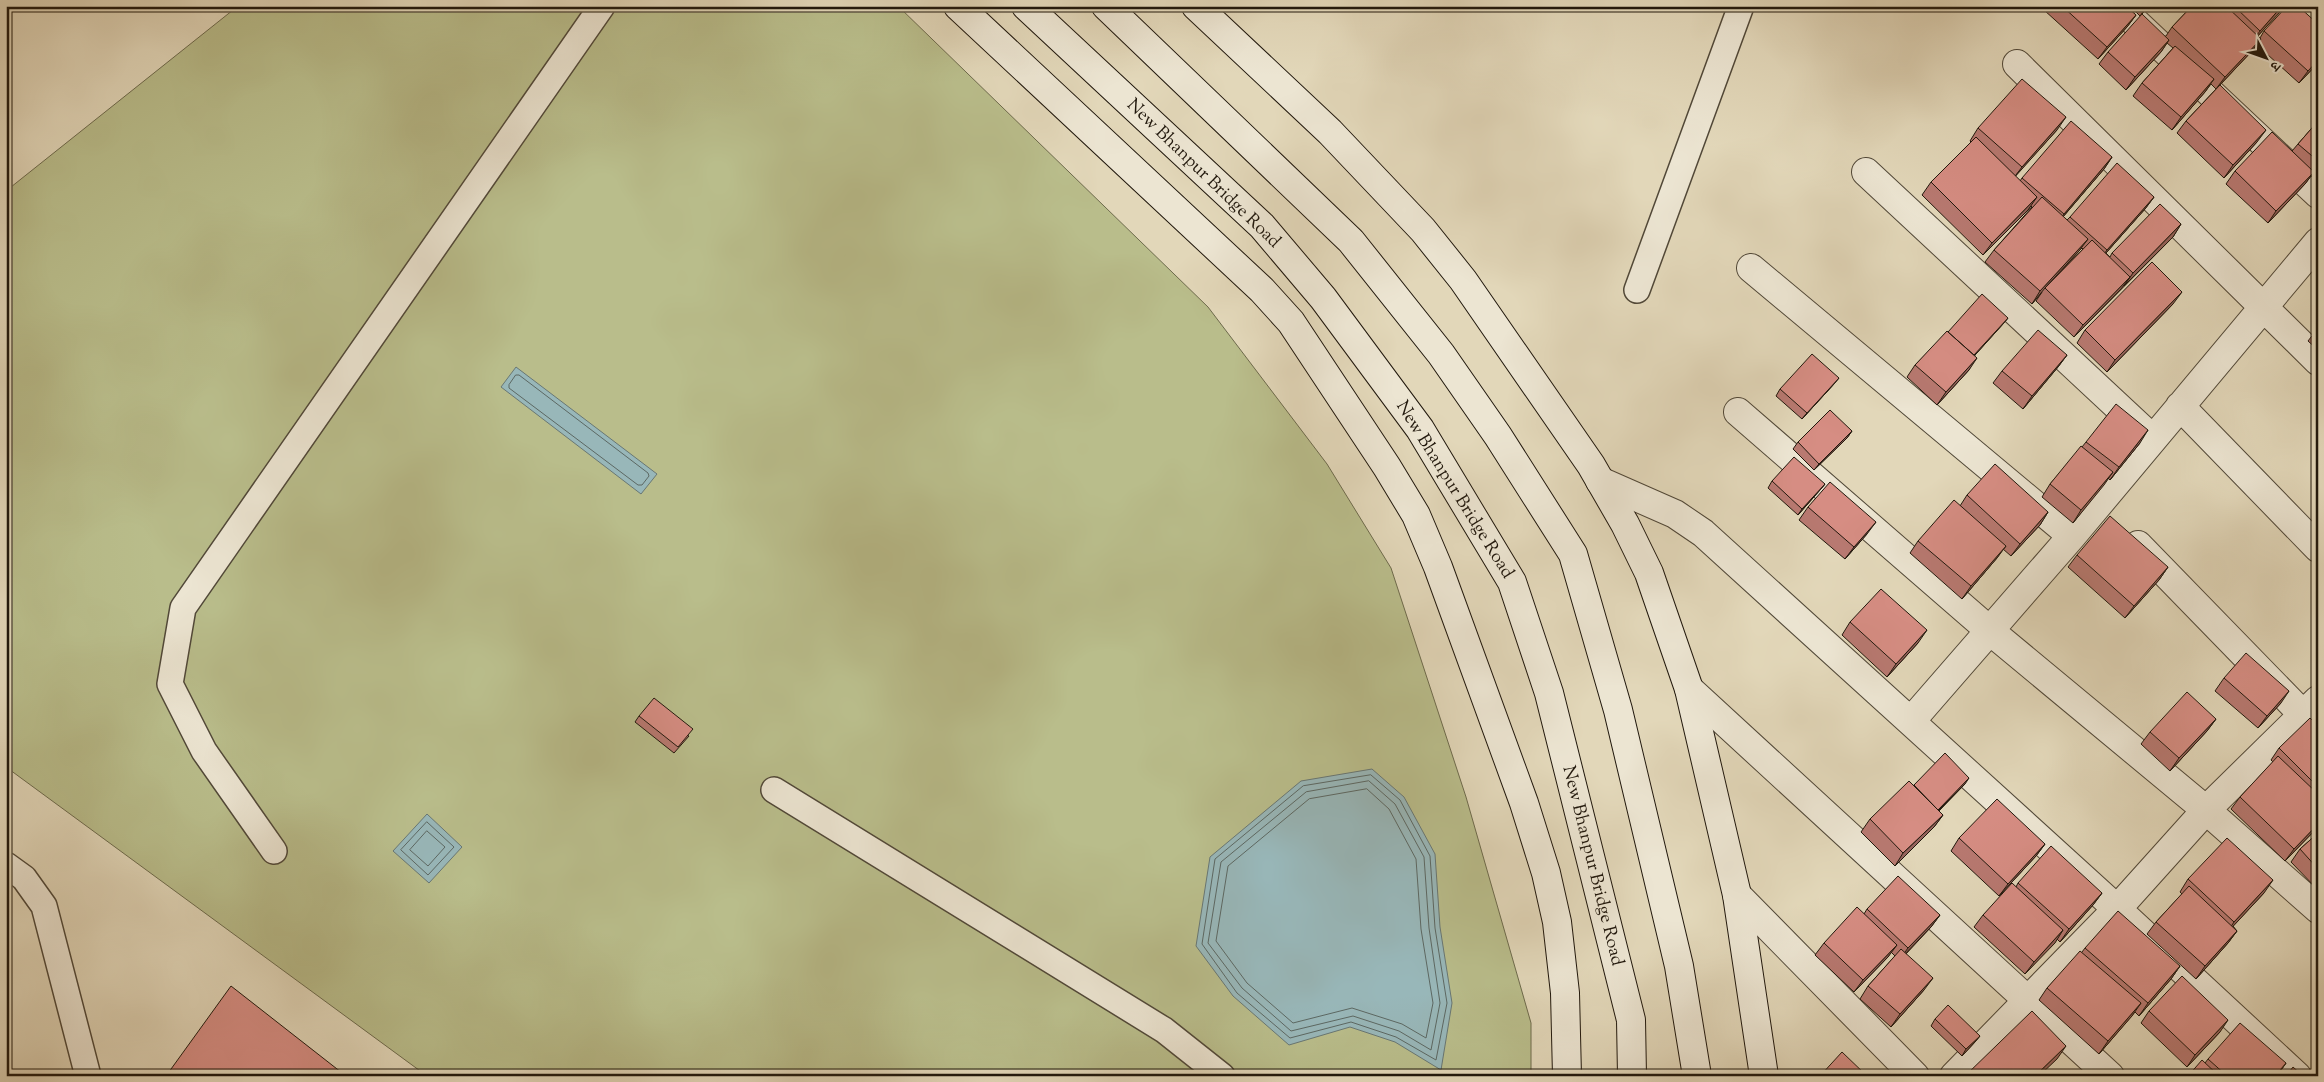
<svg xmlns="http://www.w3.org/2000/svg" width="2324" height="1082" font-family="'Sorts Mill Goudy','Noto Serif Devanagari',serif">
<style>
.green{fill:#b9bd8b;stroke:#6d6a4c}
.water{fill:#98b7b9;stroke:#687774}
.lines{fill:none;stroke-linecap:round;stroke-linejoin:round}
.shore{stroke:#5c6863;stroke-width:1}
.lane-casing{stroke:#514838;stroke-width:28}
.street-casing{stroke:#514838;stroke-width:30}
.secondary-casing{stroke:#21180d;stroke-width:30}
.lane{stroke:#ece5d2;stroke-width:25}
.street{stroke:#ece5d2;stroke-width:28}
.secondary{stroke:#ece5d2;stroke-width:28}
.wall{fill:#b87971;stroke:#21180d;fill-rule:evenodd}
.shaded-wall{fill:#96635c;stroke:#21180d}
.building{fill:#d68d83;stroke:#21180d}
.labels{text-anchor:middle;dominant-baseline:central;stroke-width:4;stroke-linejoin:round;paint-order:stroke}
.street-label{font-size:18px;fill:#21180d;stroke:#ece5d2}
</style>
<rect width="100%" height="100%" fill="#e2d7b9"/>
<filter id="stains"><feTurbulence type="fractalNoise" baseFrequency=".004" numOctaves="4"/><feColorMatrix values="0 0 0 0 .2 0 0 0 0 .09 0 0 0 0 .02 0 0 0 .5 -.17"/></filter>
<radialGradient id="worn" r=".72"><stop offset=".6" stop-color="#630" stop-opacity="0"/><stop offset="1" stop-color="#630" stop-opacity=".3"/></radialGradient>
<!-- green -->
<path class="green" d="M238 6H898L1208 307 1327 464 1391 568 1466 797 1531 1023V1076H427L6 767V191Z"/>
<!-- water -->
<path class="water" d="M516 367 657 474 641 494 501 387Z
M1372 769 1404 797 1435 854 1440 927 1452 1003 1441 1070 1395 1042 1350 1027 1289 1045 1233 996 1196 946 1210 857 1301 781Z
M427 814 462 847 429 883 393 851Z"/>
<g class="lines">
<!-- shore -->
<path class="shore" d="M516 375H519L648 473 649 476 642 485H638L509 388V385Z
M1371 775 1400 800 1430 856 1435 928 1447 1003 1436 1060 1396 1037 1351 1022 1290 1038 1237 993 1202 944 1215 859 1303 786Z
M1369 781 1395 804 1424 857 1429 928 1440 1003 1431 1050 1399 1031 1353 1016 1291 1031 1242 988 1208 943 1221 862 1306 792Z
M1367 789 1389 809 1416 859 1421 929 1433 1003 1426 1038 1402 1024 1352 1008 1293 1023 1247 983 1216 941 1228 866 1309 799Z
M427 822 454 847 428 875 401 850Z
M427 831 445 847 428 866 410 850Z"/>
<defs>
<path id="lane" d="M1637 290 1741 6
M774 790 1164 1030 1222 1076
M274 851 204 751 170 684 183 608 602 6
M6 865 24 878 44 906 88 1076"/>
<path id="street" d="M2118 6 2318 194
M2017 64 2318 361
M1866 172 2143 430
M1751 268 2072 536
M2180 406 2318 548
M1738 412 1989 630 2206 810 2318 909
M1600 481 1675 514 1703 533 2117 909 2297 1076
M2138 545 2318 730
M1689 689 2110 1076
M1911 721 2072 536 2318 242
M1737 895 1915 1076
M1954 1076 2117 909 2206 810 2318 700"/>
<path id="secondary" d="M958 6 1262 290 1291 322 1387 467 1416 515 1438 567 1524 803 1546 873 1557 922 1565 993 1567 1076
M1026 6 1262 226 1323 298 1420 429 1512 582 1549 693 1631 1020 1632 1076
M1106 6 1351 241 1441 354 1498 436 1573 554 1618 710 1679 966 1697 1076
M1196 6 1330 132 1423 230 1463 280 1591 465 1625 524 1649 573 1689 689 1737 895 1764 1076"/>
</defs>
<!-- lane casing -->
<use href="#lane" class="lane-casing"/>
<!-- street casing -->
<use href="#street" class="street-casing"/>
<!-- secondary casing -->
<use href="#secondary" class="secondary-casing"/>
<!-- lane -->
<use href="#lane" class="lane"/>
<!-- street -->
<use href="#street" class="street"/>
<!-- secondary -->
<use href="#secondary" class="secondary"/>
</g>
<!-- wall -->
<path class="wall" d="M2047 6H2126L2136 15 2127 27 2098 59 2044 10Z
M2130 6H2150L2140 16Z
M2192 6H2284L2258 36 2260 38 2264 31 2318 63 2299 83 2257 45 2252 51 2220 85 2257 142 2224 178 2177 133 2186 121 2216 89 2211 84 2205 92 2172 130 2133 96 2142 83 2173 48 2167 43 2161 52 2126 90 2099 64 2108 52 2166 36 2172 27Z
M2318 121V176L2315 179 2311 176 2305 184 2268 223 2226 184 2235 171 2292 151 2298 144Z
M1978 128 2057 130 2015 176 2020 181 2022 178 2112 157 2104 169 2063 217 2067 220 2070 217 2154 197 2145 209 2106 253 2110 257 2112 253 2181 224 2173 237 2074 337 2036 301 2042 292 2032 304 1985 262 1994 250 2032 207 2031 206 2028 210 1983 255 1922 195 1931 182 1971 142 1970 141ZM2082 248 2083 249 2056 277 2079 251Z
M2173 304 2107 372 2077 343 2085 330Z
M2008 318 2003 324 1975 355 1969 370 1937 405 1907 377 1915 365 1948 332Z
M2318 328V350L2308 341Z
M2067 355 2058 367 2023 409 1993 383 2002 371Z
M1834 384 1802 419 1776 396 1780 389Z
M1852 431 1847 438 1814 470 1793 449 1798 442Z
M2086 442 2140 443 2110 480 2108 478 2073 523 2042 497 2050 484 2082 447Z
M1772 481 1825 484 1820 490 1798 515 1768 488Z
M1967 495 2048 512 2040 525 2011 556 2003 549 1997 558 1962 599 1910 553 1918 541 1960 506Z
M1808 507 1867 534 1845 559 1799 520Z
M2077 555 2168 567 2159 580 2125 618 2068 567Z
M1850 622 1918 643 1887 677 1842 635Z
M2224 678 2281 703 2258 728 2215 691Z
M639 716 689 736 674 753 635 722Z
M2216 719 2207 731 2170 771 2141 744 2150 732Z
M2318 726V827L2285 861 2231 809 2240 797 2273 762 2271 760 2279 748Z
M1965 784 1939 811 1943 815 1934 827 1895 866 1861 832 1870 819 1914 785Z
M2318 833V890L2291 862 2300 849Z
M1959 838 2045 844 2036 856 1999 896 1951 851Z
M2188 879 2264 893 2233 926 2237 931 2228 943 2196 979 2147 934 2156 922 2182 894 2180 892Z
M2018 883 2102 893 2093 905 2060 942 2057 939 2025 974 1974 927 1983 915 2016 887Z
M1867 909 1940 915 1931 927 1906 954 1924 990 1891 1027 1860 999 1868 986 1895 956 1891 952 1888 957 1854 992 1815 955 1824 943 1864 914Z
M2085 948 2180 966 2171 979 2139 1016 2135 1012 2099 1054 2039 1000 2047 988 2082 952Z
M2149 1011 2220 1032 2187 1067 2141 1023Z
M1935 1019 1980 1036 1975 1042 1962 1056 1931 1026Z
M2208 1059 2286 1063 2277 1076H2188L2205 1063Z"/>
<!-- shaded-wall -->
<path class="shaded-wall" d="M2147 6H2150L2140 16Z
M2282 6H2284L2281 11 2251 43 2260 31Z
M2136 15 2127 27 2098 59 2107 47Z
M2261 39 2252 51 2216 89 2225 77Z
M2169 40 2161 52 2126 90 2135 77Z
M2318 60V63L2299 83 2308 71Z
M2214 79 2205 92 2172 130 2181 117Z
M2066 117 2057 130 2013 179 2022 167Z
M2266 130 2257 142 2224 178 2233 165Z
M2112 157 2104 169 2055 226 2064 214Z
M2314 172 2305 184 2268 223 2276 211Z
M2037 197 2028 210 1983 255 1992 243Z
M2154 197 2145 209 2098 262 2107 250Z
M2181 224 2173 237 2124 286 2133 273Z
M2088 239 2079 251 2045 288 2032 304 2040 291Z
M2130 277 2121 289 2074 337 2083 325Z
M2182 292 2173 304 2107 372 2115 360Z
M2008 318 2003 324 1967 364 1971 357Z
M2067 355 2058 367 2023 409 2032 396Z
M1977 358 1969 370 1937 405 1946 392Z
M1839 378 1834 384 1802 419 1807 413Z
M2148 430 2140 443 2110 480 2119 467Z
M1852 431 1847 438 1814 470 1819 464Z
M2113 472 2104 485 2073 523 2081 510Z
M1825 484 1820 490 1798 515 1802 509Z
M2048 512 2040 525 2011 556 2020 544Z
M1876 522 1867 534 1845 559 1854 547Z
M2006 546 1997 558 1962 599 1971 586Z
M2168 567 2159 580 2125 618 2134 606Z
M1927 630 1918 643 1887 677 1896 664Z
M2289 691 2281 703 2258 728 2267 716Z
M2216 719 2207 731 2170 771 2179 758Z
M1969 778 1965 784 1931 818 1936 812Z
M1943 815 1934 827 1895 866 1903 853Z
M2318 824V827L2285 861 2294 849Z
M2045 844 2036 856 1999 896 2008 884Z
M2273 880 2264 893 2226 934 2234 922Z
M2102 893 2093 905 2060 942 2069 929Z
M1940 915 1931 927 1899 960 1908 948Z
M2063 930 2055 943 2025 974 2034 962Z
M2237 931 2228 943 2196 979 2205 966Z
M1897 945 1888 957 1854 992 1863 980Z
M2180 966 2171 979 2139 1016 2148 1003Z
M1933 978 1924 990 1891 1027 1900 1014Z
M2141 1003 2132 1016 2099 1054 2108 1041Z
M2228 1020 2220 1032 2187 1067 2195 1055Z
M1980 1036 1975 1042 1962 1056 1966 1049Z
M2066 1046 2057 1059 2039 1076H2035Z
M2286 1063 2277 1076H2275Z"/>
<!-- building -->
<path class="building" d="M2062 6H2126L2136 15 2107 47Z
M2192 6H2226L2261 39 2225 77 2172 27Z
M2234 6H2282L2260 31Z
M2287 6H2298L2318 24V60L2308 71 2264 31Z
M2142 14 2169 40 2135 77 2108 52Z
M2175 46 2214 79 2181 117 2142 83Z
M2022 79 2066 117 2022 167 1978 128Z
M2220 85 2266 130 2233 165 2186 121Z
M2071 121 2112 157 2064 214 2022 178Z
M2318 121V161L2298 144Z
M2272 132 2314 172 2276 211 2235 171Z
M1976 137 2037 197 1992 243 1931 182Z
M2117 163 2154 197 2107 250 2070 217Z
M2042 197 2088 239 2040 291 1994 250Z
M2160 204 2181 224 2133 273 2112 253Z
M2092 240 2130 277 2083 325 2045 288Z
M2152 262 2182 292 2115 360 2085 330Z
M1982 294 2008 318 1974 355 1948 332Z
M2038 330 2067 355 2032 396 2002 371Z
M1947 331 1977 358 1946 392 1915 365Z
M1812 354 1839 378 1807 413 1780 389Z
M2116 404 2148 430 2119 467 2086 442Z
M1830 410 1852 431 1819 464 1798 442Z
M2081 446 2113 472 2081 510 2050 484Z
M1794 457 1825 484 1802 509 1772 481Z
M1995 464 2048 512 2020 544 1967 495Z
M1830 482 1876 522 1854 547 1808 507Z
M1954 500 2006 546 1971 586 1918 541Z
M2110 516 2168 567 2134 606 2077 555Z
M1881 589 1927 630 1896 664 1850 622Z
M2246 653 2289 691 2267 716 2224 678Z
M2187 692 2216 719 2179 758 2150 732Z
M654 698 693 729 678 747 639 716Z
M2310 718 2318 726V787L2279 748Z
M1945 753 1969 778 1938 810 1914 785Z
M2278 756 2318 794V824L2294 849 2240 797Z
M1909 781 1943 815 1903 853 1870 819Z
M1997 799 2045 844 2008 884 1959 838Z
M2318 833V869L2300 849Z
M2227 838 2273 880 2234 922 2188 879Z
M2051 846 2102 893 2069 929 2018 883Z
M1898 876 1940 915 1908 948 1867 909Z
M2012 883 2063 930 2034 962 1983 915Z
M2189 886 2237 931 2205 966 2156 922Z
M1857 907 1897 945 1863 980 1824 943Z
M2118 911 2180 966 2148 1003 2085 948Z
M1901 949 1933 978 1900 1014 1868 986Z
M2080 951 2141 1003 2108 1041 2047 988Z
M2182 976 2228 1020 2195 1055 2149 1011Z
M231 986 346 1076H166Z
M1948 1005 1980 1036 1966 1049 1935 1019Z
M2032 1011 2066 1046 2035 1076H1965Z
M2240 1023 2286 1063 2275 1076H2227L2208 1059Z
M1842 1052 1867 1076H1820Z
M2202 1060 2219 1076H2188Z
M2293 1067 2303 1076H2286Z"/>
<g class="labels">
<!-- street labels -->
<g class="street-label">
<text transform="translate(1203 174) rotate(44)">New Bhanpur Bridge Road</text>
<text transform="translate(1454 490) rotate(58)">New Bhanpur Bridge Road</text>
<text transform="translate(1592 866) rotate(76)">New Bhanpur Bridge Road</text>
</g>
</g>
<!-- margin -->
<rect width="2324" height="1082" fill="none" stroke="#e2d7b9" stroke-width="25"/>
<rect x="8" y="8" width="2309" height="1067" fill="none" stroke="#21180d" stroke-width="2.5"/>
<rect x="12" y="12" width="2299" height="1057" fill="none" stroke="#21180d"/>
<!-- north arrow -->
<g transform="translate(2266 58) rotate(131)" stroke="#ece5d2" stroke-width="4" paint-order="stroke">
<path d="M0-4L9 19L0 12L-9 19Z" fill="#21180d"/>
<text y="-8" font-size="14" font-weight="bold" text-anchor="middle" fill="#21180d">उ</text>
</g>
<rect width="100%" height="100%" filter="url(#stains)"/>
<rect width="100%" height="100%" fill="url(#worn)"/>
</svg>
